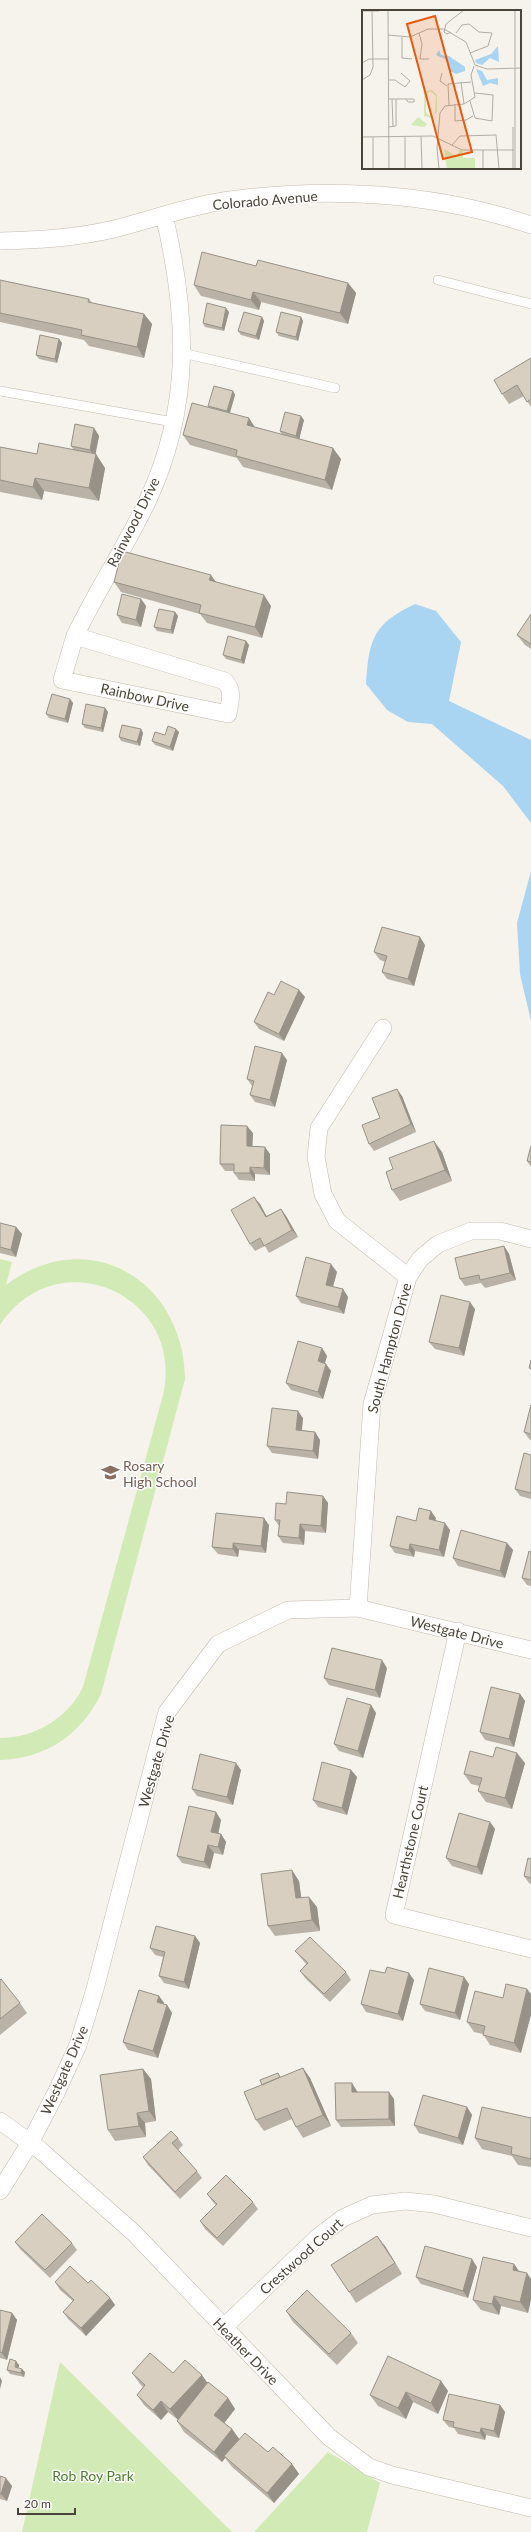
<svg xmlns="http://www.w3.org/2000/svg" width="531" height="2532" font-family="Lato,sans-serif">
<style>
.green{fill:#d2eab5}
.water{fill:#a9d4f2}
.lines{fill:none;stroke-linecap:round;stroke-linejoin:round}
.lane-casing{stroke:#c2bbae;stroke-width:10}
.street-casing{stroke:#c2bbae;stroke-width:18}
.lane{stroke:#fff;stroke-width:9}
.street{stroke:#fff;stroke-width:17}
.wall{fill:#bab2a6}
.shaded-wall{fill:#979187}
.building{fill:#d8cfc1;stroke:#979187}
.labels{text-anchor:middle;dominant-baseline:central;stroke-width:3;stroke-linejoin:round;paint-order:stroke}
.street-label{font-size:14px;fill:#4b4439;stroke:#fff}
.education-label{font-size:14px;fill:#785e54;stroke:#fff;text-anchor:start}
.park-label{font-size:14px;fill:#4a7f2a;stroke:#fff}
.inset-road{fill:none;stroke:#b2ada4;stroke-width:1}
.view{fill:#e8590c;fill-opacity:0.15;stroke:#e8590c;stroke-width:2}
.inset-edge{fill:none;stroke:#4b4439;stroke-width:2}
</style>
<rect width="100%" height="100%" fill="#f6f3ec"/>
<!-- green -->
<path class="green" d="M0 1259 12 1262 6 1285C88 1223 184 1280 185 1379L101 1694C82 1734 45 1759 0 1760V1738C35 1738 68 1718 83 1687L163 1395C186 1295 57 1238 0 1325Z
M60 2362 232 2532H22Z
M328 2452 380 2483 367 2532H254Z"/>
<!-- water -->
<path class="water" d="M415 604 436 611 461 642 449 701 531 740V823L503 786 432 724 408 722 387 710 366 684C369 639 373 624 415 604Z
M531 871V1021L520 974 517 923Z"/>
<g class="lines">
<defs>
<path id="lane" d="M438 280 531 304
M182 353 335 388
M0 391 173 422"/>
<path id="street" d="M0 241C39 240 76 238 114 229 150 220 186 207 223 201 325 186 433 192 531 225
M75 636 225 681C234 692 230 700 228 714L62 680 74 639 75 636C97 590 125 548 147 502 192 406 188 316 164 215
M383 1028 319 1128 316 1157 323 1194 337 1221 408 1277
M358 1608 372 1404 408 1277 420 1259 438 1244 471 1231H500L531 1239
M458 1631 394 1915 531 1949
M0 2121 40 2150 134 2233 329 2437 369 2467 392 2475 531 2508
M0 2191 30 2143 57 2091 78 2045 95 1989 167 1712 218 1644 288 1610 358 1608 531 1650
M223 2328 318 2237 343 2218 372 2205 405 2201 434 2204 531 2228"/>
</defs>
<!-- lane casing -->
<use href="#lane" class="lane-casing"/>
<!-- street casing -->
<use href="#street" class="street-casing"/>
<!-- lane -->
<use href="#lane" class="lane"/>
<!-- street -->
<use href="#street" class="street"/>
</g>
<!-- wall -->
<path class="wall" d="M256 266 348 283 356 293 348 324 261 302 259 310 201 296 194 285Z
M0 280 89 299 92 303 144 314 152 324 144 358 89 346 84 340 0 322Z
M229 312 224 331 205 327 203 323Z
M262 317 264 321 259 340 241 335 238 331Z
M301 317 303 321 298 341 279 336 276 332Z
M59 339 62 343 57 363 39 359 36 355Z
M531 358V407L524 396 509 404 502 394Z
M233 391 235 395 230 413 255 427 282 435 280 431 304 420 299 439 341 459 332 490 243 467 237 458 190 445 183 435 210 408 208 406Z
M94 428 99 436 95 454 105 468 99 501 44 491 42 500 0 492V447L37 454 74 450 71 446Z
M114 582 271 606 262 638 207 623 200 614 121 592Z
M141 599 146 606 141 627 122 623 117 615Z
M175 612 178 616 173 634 157 631 154 627Z
M531 614V649L525 645 517 635Z
M246 641 249 645 244 664 226 659 223 655Z
M70 699 73 703 68 723 49 718 46 714Z
M105 708 108 712 103 732 85 728 82 724Z
M141 729 143 733 140 746 121 741 119 737Z
M179 732 173 751 155 745 152 741 165 735Z
M425 945 414 986 387 979 382 972 385 962 380 960 374 952Z
M299 990 305 997 284 1041 259 1029 254 1022 274 995Z
M287 1060 275 1107 255 1102 250 1095 252 1086 247 1079Z
M402 1096 416 1132 374 1151 369 1144 380 1118Z
M253 1133 252 1147 270 1154V1175L255 1174V1181L239 1180 234 1173V1171H225L220 1164Z
M531 1146V1167L527 1161Z
M442 1152 452 1181 400 1201 392 1190Z
M260 1204 266 1216 281 1209 286 1216 298 1237 269 1253 265 1246 255 1251 250 1244Z
M0 1223 16 1227 22 1234 16 1257 0 1253Z
M504 1246 509 1254 516 1280 485 1288 481 1283 465 1286 460 1279Z
M337 1272 333 1287 343 1289 348 1297 344 1314 301 1303 296 1296Z
M475 1309 464 1356 435 1349 429 1342Z
M322 1348 327 1356 325 1363 331 1371 323 1399 291 1390 286 1383Z
M531 1405V1440H530L524 1432Z
M303 1418 302 1430 315 1432 320 1440 318 1459 272 1453 267 1446Z
M531 1455V1499L520 1496 515 1489Z
M323 1496 328 1503 326 1533 305 1531 304 1545 283 1543 278 1536 279 1526 275 1520 286 1504Z
M436 1518 435 1520 450 1530 444 1557 415 1551 414 1557 395 1553 390 1546 416 1521Z
M269 1525 266 1553 239 1550 238 1557 218 1554 212 1547Z
M507 1543 513 1550 505 1578 458 1566 453 1558Z
M531 1552V1586L527 1585 522 1578Z
M387 1668 380 1698 329 1685 324 1678Z
M520 1694 525 1701 514 1747 485 1740 480 1732Z
M371 1705 376 1713 363 1758 339 1751 334 1744Z
M493 1757 525 1763 512 1809 486 1802 478 1791 480 1786 471 1784 464 1774Z
M241 1770 233 1805 197 1796 192 1789Z
M351 1770 357 1777 347 1815 318 1807 313 1800Z
M221 1820 218 1834H221L226 1842 223 1855 214 1853 210 1869 182 1863 177 1856Z
M490 1822 495 1829 482 1875 452 1866 446 1858Z
M531 1859V1884L529 1883 524 1876Z
M299 1881 301 1898 317 1907 320 1931 275 1936 268 1926Z
M195 1936 200 1943 189 1989 164 1983 159 1976 163 1957 155 1955 150 1948Z
M295 1951 346 1972 351 1980 330 2002 305 1978 300 1971 306 1964 301 1958Z
M0 1980 20 2003 27 2013 0 2035Z
M414 1980 403 2021 366 2012 361 2004Z
M469 1984 460 2020 425 2011 420 2004Z
M159 1996 164 2003V2004L167 2005 172 2013 158 2058 128 2050 123 2042Z
M503 1998 521 2053 490 2045 483 2034 474 2032 467 2022Z
M303 2068 310 2078 331 2126 303 2138 296 2127 292 2119 264 2131 256 2120 281 2077Z
M143 2069 151 2079 156 2121 145 2123 146 2137 115 2141 108 2130Z
M357 2091V2092L394 2099 395 2126 341 2127 336 2120Z
M467 2107 472 2115 463 2145 419 2133 414 2125Z
M531 2118V2167L518 2165 512 2156 482 2149 475 2138Z
M178 2138 183 2145 178 2150 197 2171 202 2178 180 2199 148 2165 143 2157Z
M207 2194 253 2202 258 2209 223 2246 205 2229 200 2221 216 2205 212 2201Z
M15 2242 72 2243 77 2250 50 2278 20 2249Z
M385 2246 402 2274 356 2303 349 2292Z
M514 2264 519 2271 531 2279V2299L528 2313 501 2306 499 2315 481 2310 473 2300Z
M477 2267 468 2298 421 2284 416 2277Z
M55 2282 88 2283 110 2298 115 2305 86 2336 68 2319 63 2312 73 2301 60 2290Z
M0 2310 12 2313 17 2320 7 2360 0 2358Z
M286 2311 351 2333 358 2343 337 2365 293 2322Z
M19 2365 18 2368 25 2372 24 2377 10 2374 7 2370Z
M132 2373H173L207 2383 228 2398 235 2409 224 2423 232 2429 239 2439 292 2464 299 2474 274 2503 232 2467 225 2458 222 2462 184 2432 177 2421 178 2420 168 2412 161 2420 144 2405 137 2395 143 2387 140 2384Z
M441 2381 448 2391 438 2414 413 2402 406 2419 378 2406 370 2395Z
M500 2405 505 2412 499 2438 486 2435 485 2440 458 2434 454 2428 449 2427 443 2420Z
M0 2476 12 2486 7 2501 0 2499Z"/>
<!-- shaded-wall -->
<path class="shaded-wall" d="M348 283 356 293 348 324 340 313Z
M253 292 261 302 259 310 251 300Z
M226 308 229 312 224 331 222 328Z
M144 314 152 324 144 358 137 347Z
M262 317 264 321 259 340 256 336Z
M301 317 303 321 298 341 296 337Z
M59 339 62 343 57 363 55 359Z
M233 391 235 395 229 415 227 411Z
M301 416 304 420 299 440 296 436Z
M249 418 256 429 247 425Z
M94 428 99 436 95 457 90 450Z
M333 448 341 459 332 490 325 480Z
M96 454 105 468 99 501 89 488Z
M35 478 44 491 42 500 33 487Z
M211 575 218 585 209 580Z
M264 595 271 606 262 638 255 627Z
M141 599 146 606 141 627 136 620Z
M175 612 178 616 173 634 171 630Z
M246 641 249 645 244 664 241 660Z
M70 699 73 703 68 723 65 719Z
M105 708 108 712 103 732 101 728Z
M141 729 143 733 140 746 137 742Z
M176 729 179 732 173 751 170 747Z
M420 937 425 945 414 986 408 979Z
M299 990 305 997 284 1041 279 1034Z
M282 1053 287 1060 275 1107 270 1100Z
M397 1089 402 1096 416 1132 411 1124Z
M247 1126 253 1133 252 1154 247 1146Z
M434 1141 442 1152 452 1181 445 1170Z
M265 1147 270 1154V1175L264 1168Z
M250 1167 255 1174V1181L250 1173Z
M254 1197 260 1204 271 1224 266 1217Z
M281 1209 286 1216 298 1237 292 1230Z
M16 1227 22 1234 16 1257 11 1250Z
M504 1246 509 1254 516 1280 510 1273Z
M331 1264 337 1272 331 1293 326 1285Z
M343 1289 348 1297 344 1314 338 1307Z
M470 1302 475 1309 464 1356 459 1348Z
M322 1348 327 1356 323 1369 318 1361Z
M326 1364 331 1371 323 1399 318 1392Z
M298 1411 303 1418 301 1437 296 1430Z
M315 1432 320 1440 318 1459 313 1451Z
M323 1496 328 1503 326 1533 321 1526Z
M431 1511 436 1518 434 1526 429 1519Z
M264 1518 269 1525 266 1553 261 1546Z
M445 1523 450 1530 444 1557 439 1550Z
M300 1524 305 1531 304 1545 299 1538Z
M233 1543 239 1550 238 1557 233 1549Z
M507 1543 513 1550 505 1578 500 1571Z
M410 1544 415 1551 414 1557 409 1550Z
M382 1660 387 1668 380 1698 375 1690Z
M520 1694 525 1701 514 1747 509 1739Z
M371 1705 376 1713 363 1758 358 1751Z
M517 1753 525 1763 512 1809 505 1798Z
M236 1763 241 1770 233 1805 227 1797Z
M351 1770 357 1777 347 1815 342 1808Z
M216 1812 221 1820 217 1840 211 1832Z
M490 1822 495 1829 482 1875 477 1867Z
M221 1834 226 1842 223 1855 218 1847Z
M208 1845 214 1853 210 1869 204 1862Z
M292 1870 299 1881 303 1909 296 1898Z
M309 1897 317 1907 320 1931 312 1920Z
M195 1936 200 1943 189 1989 184 1982Z
M409 1973 414 1980 403 2021 398 2014Z
M464 1977 469 1984 460 2020 455 2013Z
M527 1989 531 1994V2015L521 2053 514 2043Z
M159 1996 164 2003 162 2010 157 2002Z
M167 2005 172 2013 158 2058 153 2051Z
M303 2068 310 2078 331 2126 323 2115Z
M143 2069 151 2079 156 2121 149 2111Z
M352 2083 357 2091V2099L352 2092Z
M389 2092 394 2099 395 2126 389 2119Z
M467 2107 472 2115 463 2145 458 2138Z
M137 2113 145 2123 146 2137 139 2126Z
M377 2236 385 2246 402 2274 395 2263Z
M472 2259 477 2267 468 2298 463 2291Z
M514 2264 521 2275 513 2270Z
M527 2273 531 2279V2299L528 2313 520 2302Z
M494 2296 501 2306 499 2315 492 2304Z
M110 2298 115 2305 86 2336 81 2328Z
M12 2313 17 2320 7 2360 2 2353Z
M16 2361 19 2365 18 2371 15 2367Z
M22 2369 25 2372 24 2377 21 2373Z
M202 2375 209 2385 178 2420 170 2409Z
M0 2377 2 2381 0 2389Z
M441 2381 448 2391 438 2414 431 2403Z
M406 2392 413 2402 406 2419 398 2408Z
M228 2398 235 2409 222 2426 214 2415Z
M161 2401 168 2412 161 2420 153 2410Z
M500 2405 505 2412 499 2438 494 2431Z
M481 2428 486 2435 485 2440 480 2433Z
M232 2429 240 2440 222 2462 214 2452Z
M292 2464 299 2474 274 2503 267 2493Z
M6 2478 12 2486 7 2501 1 2494Z"/>
<!-- building -->
<path class="building" d="M202 252 256 266 258 260 348 283 340 313 253 292 251 300 194 285Z
M0 280 89 299 88 302 144 314 137 347 81 335 82 330 0 313Z
M207 303 226 308 222 328 203 323Z
M244 312 262 317 256 336 238 331Z
M281 312 301 317 296 337 276 332Z
M40 335 59 339 55 359 36 355Z
M531 358V399L527 402 517 385 502 394 494 380Z
M214 386 233 391 227 411 208 406Z
M192 403 249 418 247 425 333 448 325 480 236 456 237 450 183 435Z
M285 412 301 416 296 436 280 431Z
M75 424 94 428 90 450 71 446Z
M39 443 96 454 89 488 35 478 33 487 0 480V447L37 454Z
M122 551 211 575 209 580 264 595 255 627 199 613 201 605 114 582Z
M122 594 141 599 136 620 117 615Z
M159 609 175 612 171 630 154 627Z
M531 614V644L517 635Z
M228 636 246 641 241 660 223 655Z
M52 694 70 699 65 719 46 714Z
M86 704 105 708 101 728 82 724Z
M122 725 141 729 137 742 119 737Z
M168 726 176 729 170 747 152 741 155 732 165 735Z
M382 927 420 937 408 979 382 972 387 956 374 952Z
M281 981 299 990 279 1034 254 1022 268 992 274 995Z
M255 1046 282 1053 270 1100 250 1095 254 1081 247 1079Z
M397 1089 411 1124 369 1144 362 1125 380 1118 372 1098Z
M221 1125 247 1126V1146L265 1147 264 1168 250 1167V1173H234V1164H220Z
M434 1141 445 1170 392 1190 386 1172 393 1169 389 1158Z
M531 1146V1162L527 1161Z
M254 1197 266 1217 281 1209 292 1230 264 1246 260 1238 250 1244 231 1210Z
M0 1223 16 1227 11 1250 0 1247Z
M504 1246 510 1273 480 1280 479 1275 460 1279 455 1258Z
M306 1257 331 1264 326 1285 343 1289 338 1307 296 1296Z
M441 1295 470 1302 459 1348 429 1342Z
M298 1341 322 1348 318 1361 326 1364 318 1392 286 1383Z
M531 1360V1369L529 1368Z
M531 1405V1434L524 1432Z
M272 1408 298 1411 296 1430 315 1432 313 1451 267 1446Z
M524 1453 531 1455V1493L515 1489Z
M287 1492 323 1496 321 1526 300 1524 299 1538 278 1536 280 1520H275L276 1503 286 1504Z
M419 1508 431 1511 429 1519 445 1523 439 1550 410 1544 409 1550 390 1546 397 1516 416 1521Z
M216 1513 264 1518 261 1546 233 1543V1549L212 1547Z
M461 1530 507 1543 500 1571 453 1558Z
M529 1551 531 1552V1580L522 1578Z
M332 1648 382 1660 375 1690 324 1678Z
M491 1687 520 1694 509 1739 480 1732Z
M347 1698 371 1705 358 1751 334 1744Z
M496 1747 517 1753 505 1798 478 1791 482 1778 464 1774 470 1751 493 1757Z
M200 1754 236 1763 227 1797 192 1789Z
M322 1762 351 1770 342 1808 313 1800Z
M189 1806 216 1812 211 1832 221 1834 218 1847 208 1845 204 1862 177 1856Z
M459 1813 490 1822 477 1867 446 1858Z
M528 1858 531 1859V1878L524 1876Z
M292 1870 296 1898 309 1897 312 1920 268 1926 261 1874Z
M156 1926 195 1936 184 1982 159 1976 165 1952 150 1948Z
M310 1937 346 1972 324 1994 300 1971 308 1963 295 1951Z
M387 1967 409 1973 398 2014 361 2004 370 1970 385 1973Z
M429 1968 464 1977 455 2013 420 2004Z
M1 1979 20 2003 0 2019V1980Z
M506 1984 527 1989 514 2043 483 2035 485 2026 467 2022 475 1991 503 1998Z
M139 1990 159 1996 157 2002 167 2005 153 2051 123 2042Z
M303 2068 323 2115 296 2127 287 2108 256 2120 244 2092Z
M143 2069 149 2111 137 2113 139 2126 108 2130 100 2075Z
M278 2073 280 2077 262 2085 260 2080Z
M335 2083H352V2092H389V2119L336 2120Z
M423 2095 467 2107 458 2138 414 2125Z
M482 2107 531 2118V2159L511 2154 512 2147 475 2138Z
M171 2131 178 2138 172 2143 197 2171 175 2192 143 2157Z
M226 2175 253 2202 217 2238 200 2221 217 2204 207 2194Z
M42 2214 72 2243 45 2270 15 2242Z
M377 2236 395 2263 349 2292 331 2265Z
M425 2246 472 2259 463 2291 416 2277Z
M483 2257 514 2264 513 2270 527 2273 520 2302 494 2296 492 2304 473 2300Z
M70 2266 88 2283 91 2280 110 2298 81 2328 63 2312 74 2300 55 2282Z
M307 2290 351 2333 329 2354 286 2311Z
M0 2310 12 2313 2 2353 0 2352Z
M150 2353 173 2373 185 2360 202 2375 170 2409 161 2401 153 2410 137 2395 145 2385 132 2373Z
M388 2356 441 2381 431 2403 406 2392 398 2408 370 2395Z
M10 2359 16 2361 15 2367 22 2369 21 2373 7 2370Z
M208 2382 228 2398 214 2415 232 2429 214 2452 177 2421Z
M449 2394 500 2405 494 2431 481 2428 480 2433 453 2427 454 2422 443 2420Z
M245 2433 268 2452 273 2447 292 2464 267 2493 224 2456Z
M0 2476 6 2478 1 2494H0Z"/>
<!-- icons -->
<defs>
<symbol id="school-bare" viewBox="-9 -9 18 18"><path d="M0-5L7-2L0 1L-7-2ZM-4 1L0 2.5L4 1V4Q0 6-4 4Z" fill="#8d6e63" stroke="#fff" stroke-width="2.5" paint-order="stroke"/></symbol>
</defs>
<g fill-rule="evenodd">
<use href="#school-bare" x="98" y="1460" width="25" height="25"/>
</g>
<g class="labels">
<!-- street labels -->
<g class="street-label">
<text transform="translate(265 200) rotate(-5)">Colorado Avenue</text>
<text transform="translate(133 522) rotate(-63)">Rainwood Drive</text>
<text transform="translate(145 697) rotate(12)">Rainbow Drive</text>
<text transform="translate(389 1348) rotate(-75)">South Hampton Drive</text>
<text transform="translate(457 1632) rotate(14)">Westgate Drive</text>
<text transform="translate(156 1761) rotate(-74)">Westgate Drive</text>
<text transform="translate(410 1842) rotate(-77)">Hearthstone Court</text>
<text transform="translate(64 2070) rotate(-66)">Westgate Drive</text>
<text transform="translate(301 2256) rotate(-42)">Crestwood Court</text>
<text transform="translate(246 2351) rotate(46)">Heather Drive</text>
</g>
<!-- education labels -->
<g class="education-label">
<text x="123" y="1465">Rosary<tspan x="123" dy="16">High School</tspan></text>
</g>
<!-- park labels -->
<g class="park-label">
<text x="93" y="2475">Rob Roy Park</text>
</g>
</g>
<!-- overview -->
<g transform="translate(362 10)">
<rect width="159" height="159" fill="#f6f3ec"/>
<path d="M70 80 75 85V102L69 108 62 106V81ZM68 81 74 86 73 103 69 107 64 102V85ZM56 107 65 114 62 117 49 115ZM82 139 94 146 98 140 101 141V148H113V159H85Z" fill="#d2eab5" fill-rule="evenodd"/>
<path d="M136 36 137 52 128 48 120 55 114 53 113 50 129 44ZM77 40 79 45 87 46 103 57V61L94 64 88 61 85 50 74 45ZM114 59 120 61 125 70 136 68V75L128 73 121 76Z" fill="#a9d4f2"/>
<path class="inset-road" d="M26 0 27 159M0 1H17M89 22 85 24 82 22 84 14 102 0M57 23 60 34 58 49H67M94 23 100 15 107 14 117 22 130 23 126 36 108 43M26 25 48 27 66 19H82L104 32 113 55 125 59 159 58M40 27V48L50 49M0 53 7 49H26M80 63 78 71 85 76M0 70 8 65 11 57 10 1M27 70H33L43 77 48 71 39 63M99 72 102 94M27 89H34V116L27 117M30 89 31 117M34 89H52V92H46L44 89M108 91 113 108 130 111 131 85 113 83M93 94V111L104 110 111 106M87 95 86 74 109 72M59 126 60 159M0 127 71 126 100 140H152M11 127V159M43 127V159M90 135 98 126 134 125 137 159M121 140V159M77 159 75 138 78 103 83 96 102 94 113 87 109 65 112 56M151 159V117M153 159V0"/>
<path class="view" d="M73 6 110 142 81 149 45 14Z"/>
<rect width="159" height="159" class="inset-edge"/>
</g>
<!-- scale -->
<path d="M18 2508v6h57v-6" fill="none" stroke="#4b4439" stroke-width="2"/>
<text x="24" y="2508" font-size="12" fill="#4b4439" stroke="#ffffff" stroke-width="3" paint-order="stroke">20 m</text>
</svg>
